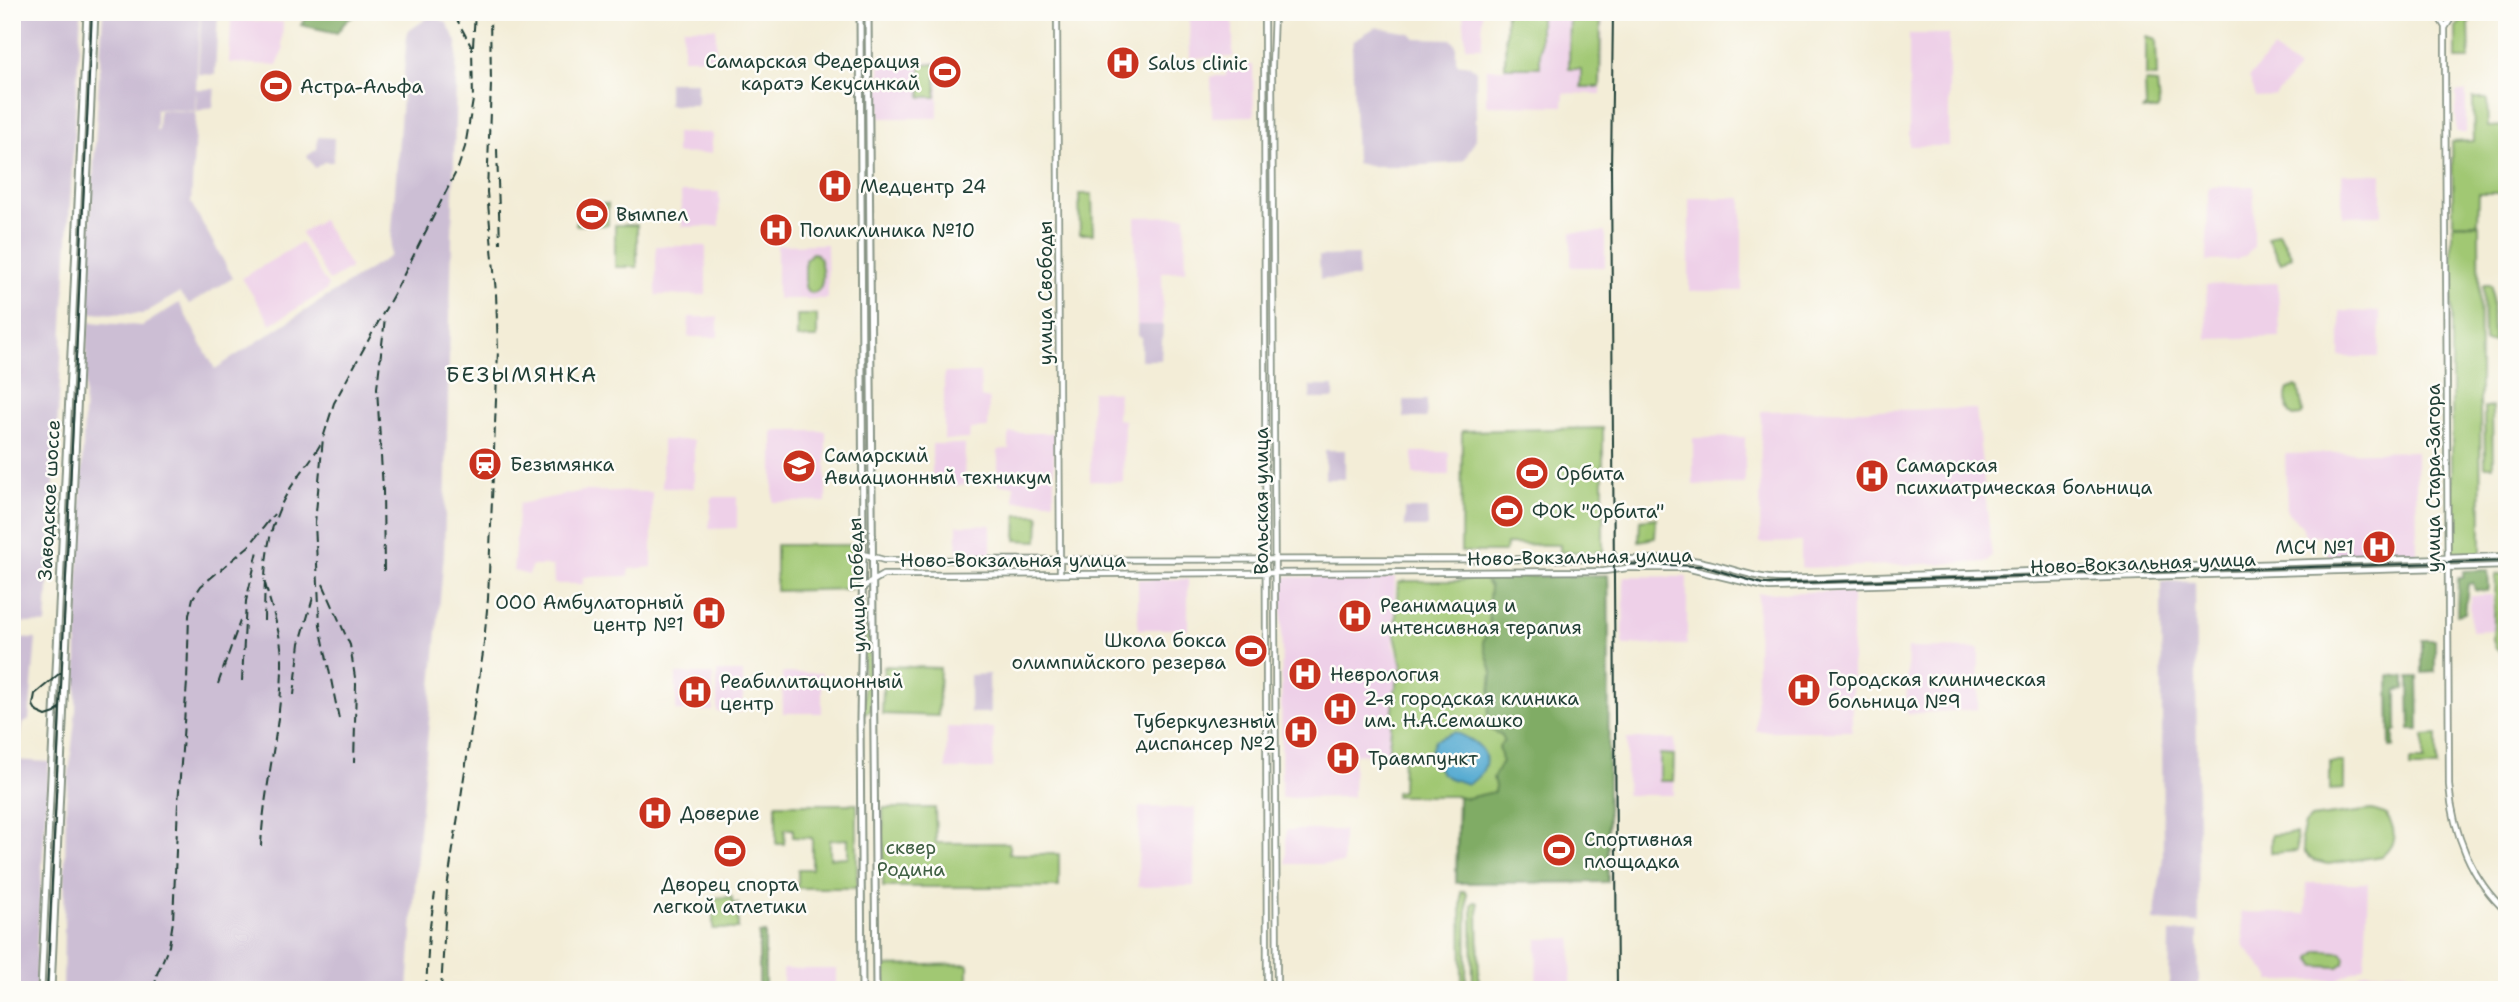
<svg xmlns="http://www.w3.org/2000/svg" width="2519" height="1002" font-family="'Shantell Sans',sans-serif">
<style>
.built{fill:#eed0e8}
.industrial{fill:#ccbed4}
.green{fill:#a1c873;stroke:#608254;stroke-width:2;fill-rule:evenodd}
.forest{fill:#80ac65;stroke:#50744c;stroke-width:2}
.water{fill:#55aad1;stroke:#3a7482;stroke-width:2}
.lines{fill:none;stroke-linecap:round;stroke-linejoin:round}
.secondary-casing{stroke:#899586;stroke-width:8}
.primary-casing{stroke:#899586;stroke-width:9}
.secondary{stroke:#fff;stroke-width:4.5}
.primary{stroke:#fff;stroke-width:5}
.tram{stroke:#1f3d34;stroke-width:2}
.rail{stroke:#1f3d34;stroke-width:2;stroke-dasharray:10 5;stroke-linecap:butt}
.labels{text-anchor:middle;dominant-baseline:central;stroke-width:5;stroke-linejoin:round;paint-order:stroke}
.poi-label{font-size:19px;fill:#1f3d34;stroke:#fdfcf7;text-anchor:start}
.street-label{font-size:19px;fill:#1f3d34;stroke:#fdfcf7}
.park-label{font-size:19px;fill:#406044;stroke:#fdfcf7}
.neighbourhood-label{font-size:21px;letter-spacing:2px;fill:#1f3d34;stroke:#fdfcf7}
</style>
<rect width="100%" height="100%" fill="#fdfcf7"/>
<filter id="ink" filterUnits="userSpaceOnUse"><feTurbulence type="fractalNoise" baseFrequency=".0143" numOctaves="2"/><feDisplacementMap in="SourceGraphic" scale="14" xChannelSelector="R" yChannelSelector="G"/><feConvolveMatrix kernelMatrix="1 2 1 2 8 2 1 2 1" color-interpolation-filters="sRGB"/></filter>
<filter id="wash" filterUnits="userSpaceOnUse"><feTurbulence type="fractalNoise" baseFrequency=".00686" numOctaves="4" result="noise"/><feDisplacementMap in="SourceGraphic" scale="28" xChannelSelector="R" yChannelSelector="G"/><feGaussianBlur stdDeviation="1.57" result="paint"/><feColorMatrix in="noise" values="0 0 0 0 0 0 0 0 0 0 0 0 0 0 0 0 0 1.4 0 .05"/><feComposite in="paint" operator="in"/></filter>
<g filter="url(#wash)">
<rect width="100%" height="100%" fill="#f3edd7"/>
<!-- built -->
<path class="built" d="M1463 12H1482V47H1466Z
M1505 12H1603L1601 94 1564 93 1563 106 1486 105V69H1504Z
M1233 14V57L1190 58 1189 15Z
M231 20 283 22 282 45 284 48 277 65 229 63Z
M683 28H716V58H683Z
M1909 34H1949V146H1909Z
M2273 49 2298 69 2275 96 2256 97 2249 77Z
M880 62H938V118H880Z
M1253 65 1254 116 1212 117 1211 76H1226V66Z
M2456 92H2466V133H2456Z
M676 133H712V153L676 154Z
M2382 173V215L2342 216V174Z
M2254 186V247L2246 255 2236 260 2207 261 2208 187Z
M681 192H719L720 226 682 227Z
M1689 198H1742V291H1689Z
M1185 216 1186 271 1162 272 1163 325H1137L1135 217Z
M322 220 351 268 329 281 301 233Z
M1571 232H1605V267H1571Z
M301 243 328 286 326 291 271 324 242 278Z
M827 244 828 299H777V245Z
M656 246H706V295H656Z
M2278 283 2280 337 2207 339 2206 285Z
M2340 311 2380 312 2379 357H2340Z
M689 317H718V337H688Z
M944 373H980L981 397 989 399 988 428 970 429 969 439 944 440Z
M1092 391 1118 392 1117 419 1124 420 1123 482 1090 481Z
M1976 409 1992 556 1988 562 1801 568V542L1760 543 1761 411Z
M773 431H826V502H773Z
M1009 433H1054V501H1014V485H998V450L1009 449Z
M1745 437V484L1693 485V438Z
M662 440H694V488H662Z
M932 444H965L964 486 932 485Z
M2416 451 2417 555 2328 557V536H2305L2304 528 2287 512 2285 454Z
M1413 452H1449V475H1413Z
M583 491 652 492V567L629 569V576L583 577V584H554L553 566H531L529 575 513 571 519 504Z
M712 497H737V528L709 529Z
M957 525H991V555H957Z
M1624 576 1687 577V645H1623Z
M1282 577H1395L1394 646 1402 665 1398 755 1354 754 1353 797 1281 798Z
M1138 579H1188V629H1138Z
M1852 591V731H1756L1758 593Z
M2470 595H2492L2493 630 2471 631Z
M1908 648 1979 649 1978 709 1906 714Z
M717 672H743V712H717Z
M782 673H822V713H783Z
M676 674H713V711H676Z
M947 727 994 728 993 769H946Z
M1627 739H1675L1674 795H1626Z
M1139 807 1195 808 1194 886 1138 887Z
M1286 830H1343V864H1286Z
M2307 883H2368L2365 966 2336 980 2270 981V977L2244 946 2241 912 2306 914Z
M1572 938 1571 990H1536L1537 939Z
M783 969H836V990H783Z
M2408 971V990H2344L2341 984 2364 972Z"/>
<!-- industrial -->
<path class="industrial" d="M12 12H81L46 624 12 622Z
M103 12H200L196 89H215L213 107 197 111 196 90 195 111 156 109V130H158L159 110 196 112 191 203 233 278 189 304 179 293 143 314 85 313Z
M201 13 218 14 215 75 198 74Z
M432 15 446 22 457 42 444 554 418 843 408 990H63L66 801 76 710 78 575 87 335 90 322 142 326 179 303 215 369 390 256 407 32Z
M1376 27 1410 33 1415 38 1451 39 1456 45V60L1458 64 1469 65 1476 69V139L1464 160 1454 163 1408 166H1369L1356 163 1352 46 1354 40Z
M668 82H697V105H668Z
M318 137 334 138 333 162H324L315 168 307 156 317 149Z
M1358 255V278L1320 279 1319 256Z
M1137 325H1163L1161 360H1141V337L1137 336Z
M1310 386H1334V399H1310Z
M1404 400H1427V418H1404Z
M1325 450H1345V479H1325Z
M1405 509H1427L1428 527H1405Z
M2161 581 2195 582 2199 923 2154 921 2163 857Z
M12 638 36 639 29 720 23 724 19 751 12 753Z
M989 674 990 713H970V675Z
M12 760 49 762 37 944 36 990H12Z
M2198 931 2199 990H2169L2170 933Z"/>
<!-- green -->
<path class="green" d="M1506 12H1540V67H1505Z
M1570 12H1601L1600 87H1581V69H1569Z
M2471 12H2478L2469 23 2470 59H2456V27Z
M2146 37 2156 40 2157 77H2146Z
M921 64H936V97H921Z
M2145 82 2157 83 2159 106 2157 110H2143L2146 107Z
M2473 99H2487L2488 127 2507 126V193H2479L2478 223H2453L2452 142 2474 141Z
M1079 194H1092L1093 234H1080Z
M576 204H608V225H576Z
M2479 224 2481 555 2452 554V225Z
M615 225H637V267H615Z
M2278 232 2292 256 2281 263 2267 238Z
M812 253 817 254C824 264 827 298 808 292L805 287V260Z
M2483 285H2492L2493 342H2484Z
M797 315H817V338H797Z
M2296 387 2299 389 2303 413 2301 416 2293 417C2287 412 2284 396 2288 389Z
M2484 407H2492L2493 466H2485Z
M1603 428V552H1560V545L1506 544 1505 552H1461L1462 431Z
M1017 515H1039L1038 541 1016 540Z
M1656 518 1655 538 1639 541 1640 520Z
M776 545H852V589L776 591Z
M2507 574V675H2501L2506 657 2496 649 2493 640 2496 575Z
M1608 575C1610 677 1607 780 1608 882L1456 883 1458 796H1395V792L1402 791 1403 756 1388 755 1395 691 1402 666 1395 634 1398 583 1405 581H1458L1483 577Z
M869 604 871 711 864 713 863 662Z
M884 666 940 668 938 716 882 714Z
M2437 735V768H2410V761H2424V736Z
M1660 754 1674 755 1673 781H1660Z
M2330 762H2344V789L2330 790Z
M776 804H857V888H783V884H798V869H812V838L793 837V829H785L784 844H776ZM848 839V857L830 858V840Z
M883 808H935L936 843H1009V854H1059V887H883Z
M2372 810 2385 814C2397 828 2397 844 2382 856L2328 864 2314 861 2304 851 2301 839 2305 824 2311 818Z
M2296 833 2297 851 2271 853V835Z
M1461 891H1464L1467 894 1466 990H1462Z
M732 897V903H738V929H713V898Z
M1475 902 1478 903 1479 990H1473L1472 904Z
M2318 951 2341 952 2345 957 2344 963 2338 967 2316 966 2311 958Z
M968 964V990H884V966Z"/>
<!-- forest -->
<path class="forest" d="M309 12H360L346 21 337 33 301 25Z
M2488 570 2489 588 2487 591 2475 589 2473 583 2468 584 2465 613 2457 615 2458 577H2463V571Z
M1608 575C1610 677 1607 780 1608 882L1456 883 1459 796 1467 798 1494 792 1495 786 1493 778 1502 761 1499 746 1504 741 1502 735 1487 728 1492 672 1483 642 1490 625 1488 612 1490 587 1483 577Z
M2422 640H2435V672L2422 673Z
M2389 675 2405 677V689L2397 690V730L2394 731V747H2390Z
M2409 677H2418L2419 730H2410Z
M765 933V990H759V934Z"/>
<!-- water -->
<path class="water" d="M1454 732C1469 738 1492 748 1484 768 1481 776 1476 780 1468 784 1443 777 1438 776 1431 750L1435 740Z"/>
</g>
<g filter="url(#ink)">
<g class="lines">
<defs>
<path id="secondary" d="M632 12 639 14 652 12
M1057 12 1060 573
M1264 12 1267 990
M1274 12 1272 66 1277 990
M2436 12 2445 27
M2455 12 2445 28V60L2449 785C2453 832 2471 880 2507 912
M863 554 884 560 1685 559C1719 562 1749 579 1783 579L2507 556
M863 587 883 575H909L1604 571 1628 568H1686L1769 588 2507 566"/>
<path id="primary" d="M860 12 863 554 860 718 862 990
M868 12 876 990
M41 990 87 12
M51 990 95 12"/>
</defs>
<!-- secondary casing -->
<use href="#secondary" class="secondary-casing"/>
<!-- primary casing -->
<use href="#primary" class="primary-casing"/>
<!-- secondary -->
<use href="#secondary" class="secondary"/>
<!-- primary -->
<use href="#primary" class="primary"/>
<!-- tram -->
<path class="tram" d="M1613 12 1611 169 1617 990
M1615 551 1619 560 1626 564 1703 566 1762 584 2507 561
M60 673 35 694 33 705 37 712 46 716 55 713 60 707
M47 990 92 12"/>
<!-- rail -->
<path class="rail" d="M473 46 475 12
M497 149 500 243
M384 571 383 490 377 388 385 318
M323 584 350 645 356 684 354 763
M264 621C265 577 263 540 284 499 294 480 309 464 320 445
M242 681 246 601 258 551
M218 684 240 621
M294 695 300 643 314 594
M339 719 320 625 315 523 323 438 334 403 398 286 458 168 465 147 473 100 472 48 453 12
M261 846C264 783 283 721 282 658 281 631 270 605 264 579
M154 990 157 974 169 946 173 921 178 804 187 682 189 615 193 598 201 586 249 546 274 514
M426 990 429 933 435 893
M441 990 447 888 483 653 488 599 498 350 496 293 487 192 491 84 490 12"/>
</g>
</g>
<!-- icons -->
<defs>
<symbol id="hospital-disc" viewBox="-11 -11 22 22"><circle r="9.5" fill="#c8321e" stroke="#fdfcf7"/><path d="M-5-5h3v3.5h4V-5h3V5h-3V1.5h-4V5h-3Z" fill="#fff"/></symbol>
<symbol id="stadium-disc" viewBox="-11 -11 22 22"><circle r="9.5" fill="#c8321e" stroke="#fdfcf7"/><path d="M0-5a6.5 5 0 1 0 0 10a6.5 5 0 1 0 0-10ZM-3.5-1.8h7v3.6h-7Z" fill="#fff"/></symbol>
<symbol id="station-disc" viewBox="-11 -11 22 22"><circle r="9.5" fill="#c8321e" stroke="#fdfcf7"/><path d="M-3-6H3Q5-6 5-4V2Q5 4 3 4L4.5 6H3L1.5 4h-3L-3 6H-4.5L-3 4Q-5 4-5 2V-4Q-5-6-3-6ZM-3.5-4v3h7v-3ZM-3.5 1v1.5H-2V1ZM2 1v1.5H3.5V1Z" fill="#fff"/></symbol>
<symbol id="university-disc" viewBox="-11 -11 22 22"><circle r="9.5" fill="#c8321e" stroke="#fdfcf7"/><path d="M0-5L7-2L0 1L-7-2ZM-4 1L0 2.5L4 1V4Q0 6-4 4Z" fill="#fff"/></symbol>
</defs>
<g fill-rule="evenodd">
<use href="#hospital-disc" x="1104" y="44" width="38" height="38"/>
<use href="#stadium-disc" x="926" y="53" width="38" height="38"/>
<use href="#stadium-disc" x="257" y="67" width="38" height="38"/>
<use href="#hospital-disc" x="816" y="167" width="38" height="38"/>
<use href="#stadium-disc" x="573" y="195" width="38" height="38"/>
<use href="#hospital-disc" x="757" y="211" width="38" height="38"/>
<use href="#station-disc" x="466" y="445" width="38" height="38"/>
<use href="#university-disc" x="780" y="447" width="38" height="38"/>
<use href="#stadium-disc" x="1513" y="454" width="38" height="38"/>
<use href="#hospital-disc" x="1853" y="457" width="38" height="38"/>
<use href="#stadium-disc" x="1488" y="492" width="38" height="38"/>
<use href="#hospital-disc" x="2360" y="528" width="38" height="38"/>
<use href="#hospital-disc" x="690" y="594" width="38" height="38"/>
<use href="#hospital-disc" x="1336" y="597" width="38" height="38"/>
<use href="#stadium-disc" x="1232" y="632" width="38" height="38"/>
<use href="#hospital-disc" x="1286" y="655" width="38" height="38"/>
<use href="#hospital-disc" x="1785" y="671" width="38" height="38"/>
<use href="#hospital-disc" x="676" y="673" width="38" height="38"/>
<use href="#hospital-disc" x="1321" y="690" width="38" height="38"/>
<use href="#hospital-disc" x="1282" y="713" width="38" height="38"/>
<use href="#hospital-disc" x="1324" y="739" width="38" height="38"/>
<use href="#hospital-disc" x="636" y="794" width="38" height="38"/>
<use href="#stadium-disc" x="1540" y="831" width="38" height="38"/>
<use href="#stadium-disc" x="711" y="832" width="38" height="38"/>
</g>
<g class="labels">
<!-- poi labels -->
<g class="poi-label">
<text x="920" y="61" text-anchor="end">Самарская Федерация<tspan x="920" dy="22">каратэ Кекусинкай</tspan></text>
<text x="1148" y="63">Salus clinic</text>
<text x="300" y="86">Астра-Альфа</text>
<text x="860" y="186">Медцентр 24</text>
<text x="616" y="214">Вымпел</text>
<text x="800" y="230">Поликлиника №10</text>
<text x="824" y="455">Самарский<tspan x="824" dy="22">Авиационный техникум</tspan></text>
<text x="510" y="464">Безымянка</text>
<text x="1896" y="465">Самарская<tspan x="1896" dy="22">психиатрическая больница</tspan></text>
<text x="1556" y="473">Орбита</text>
<text x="1532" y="511">ФОК "Орбита"</text>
<text x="2354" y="547" text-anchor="end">МСЧ №1</text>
<text x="684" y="602" text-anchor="end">ООО Амбулаторный<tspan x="684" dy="22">центр №1</tspan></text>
<text x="1380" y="605">Реанимация и<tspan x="1380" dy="22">интенсивная терапия</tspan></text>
<text x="1226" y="640" text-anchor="end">Школа бокса<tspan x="1226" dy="22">олимпийского резерва</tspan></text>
<text x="1330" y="674">Неврология</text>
<text x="1828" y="679">Городская клиническая<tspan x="1828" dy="22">больница №9</tspan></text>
<text x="720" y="681">Реабилитационный<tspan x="720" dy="22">центр</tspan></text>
<text x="1364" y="698">2-я городская клиника<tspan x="1364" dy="22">им. Н.А.Семашко</tspan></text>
<text x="1276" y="721" text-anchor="end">Туберкулезный<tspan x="1276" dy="22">диспансер №2</tspan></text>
<text x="1368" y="758">Травмпункт</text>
<text x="680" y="813">Доверие</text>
<text x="1584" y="839">Спортивная<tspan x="1584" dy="22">площадка</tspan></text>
<text x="730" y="884" text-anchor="middle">Дворец спорта<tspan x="730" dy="22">легкой атлетики</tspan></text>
</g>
<!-- street labels -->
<g class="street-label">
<text transform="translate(1045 293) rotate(-90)">улица Свободы</text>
<text transform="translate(2433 478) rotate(-90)">улица Стара-Загора</text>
<text transform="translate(49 500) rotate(-87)">Заводское шоссе</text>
<text transform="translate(1261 501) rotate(-90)">Вольская улица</text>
<text transform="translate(1580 557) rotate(-1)">Ново-Вокзальная улица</text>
<text x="1013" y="560">Ново-Вокзальная улица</text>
<text transform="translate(2143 563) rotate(-2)">Ново-Вокзальная улица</text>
<text transform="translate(857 585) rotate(-92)">улица Победы</text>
</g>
<!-- park labels -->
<g class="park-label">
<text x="911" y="847">сквер<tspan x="911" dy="22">Родина</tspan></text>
</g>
<!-- neighbourhood labels -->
<g class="neighbourhood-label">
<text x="522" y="375">БЕЗЫМЯНКА</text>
</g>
</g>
<!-- margin -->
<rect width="2519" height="1002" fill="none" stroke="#fdfcf7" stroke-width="42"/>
</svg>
